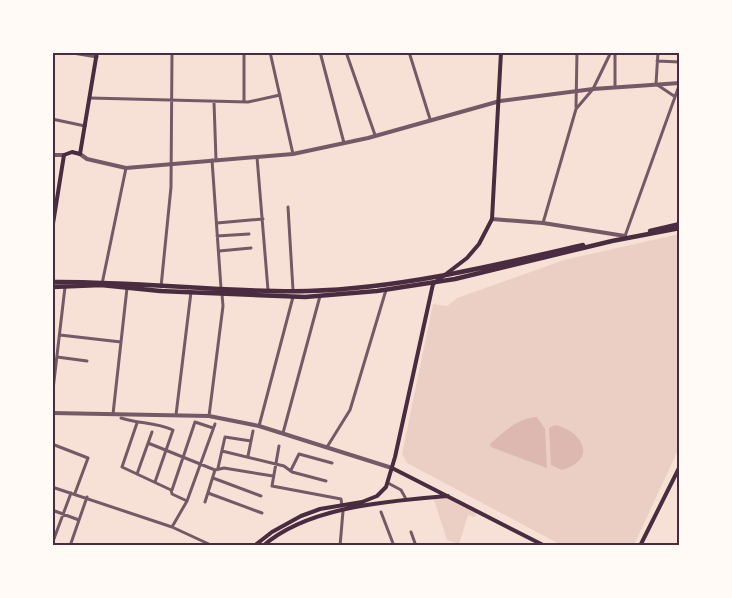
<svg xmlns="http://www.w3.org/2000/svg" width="732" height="598" font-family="'PT Sans Narrow',sans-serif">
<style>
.green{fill:#ebcfc5}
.water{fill:#dcb8b0}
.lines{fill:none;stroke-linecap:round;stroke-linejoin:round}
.minor{stroke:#755966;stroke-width:3}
.tertiary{stroke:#755966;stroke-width:4}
.secondary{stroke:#4a2c40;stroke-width:4}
.primary{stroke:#4a2c40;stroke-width:4.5}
.neatline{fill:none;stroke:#4a2c40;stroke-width:2}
</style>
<rect width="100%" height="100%" fill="#f7e1d7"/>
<!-- green -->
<path class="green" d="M679 234V448L634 545H561L407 463 402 454 433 304 447 306 457 298 564 260Z
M448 496 477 510 475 517 468 515 459 544 447 540 433 497Z"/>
<!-- water -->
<path class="water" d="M537 417 545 429 547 468 491 447 490 444C504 432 517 418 537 417Z
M555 425C583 431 598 460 562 470L551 465 549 428Z"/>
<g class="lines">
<!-- minor -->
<path class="minor" d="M67 52 97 57
M244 52V102
M270 52 293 154
M320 52 344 143
M346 52 375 135
M409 52 430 119
M658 52 656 84 674 96
M657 61 680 62
M615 87V52
M90 98 248 102 280 95
M214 102 216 160
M576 107 577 52
M52 119 85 126
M257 157 268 290
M212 160 221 288
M288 207 293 290
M217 223 263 219
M543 223 576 109 593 89 611 52
M217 236 249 234
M625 236 680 83
M219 251 251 248
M102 284 126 168
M161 287 171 187 172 52
M60 335 121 342
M57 357 87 361
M52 398 65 287
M113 414 127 288
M176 415 191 292
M209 416 223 306 222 294
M121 418C139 424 155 422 173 430L155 482
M137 423 122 467 171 490 172 494 187 501
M259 426 293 297
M283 433 320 296
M148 443 215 470 205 502
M52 444 88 458 75 493
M279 446 272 486 341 499 342 506
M327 447 350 410 386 290
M222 451 284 466 292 472 326 481
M248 456 253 431
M218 468 225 437 251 441
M215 470 224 468 273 476
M291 470 299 454 332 463
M137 474 152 432
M213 478 261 496
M388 483 401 490 406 499
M52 487 172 527 213 546
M172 490 195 422 213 428
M208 493 262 513
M52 510 79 520
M381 512 394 546
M172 527 187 501 215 424
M411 532 416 546
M52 544 71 493
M70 546 87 497
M340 546 343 511"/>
<!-- tertiary -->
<path class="tertiary" d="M80 154 87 159 126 168 293 154 368 138 500 101 593 89 680 83
M52 155H64
M492 219 543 223 625 236
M52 413 209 416 259 426 392 468"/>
<!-- secondary -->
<path class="secondary" d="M52 230 64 155 72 152 80 154 97 52
M392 468 545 546
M254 546 272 532 301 516 320 509 362 502 377 496 386 487 395 457 433 284 467 258 479 244 492 219 501 52
M263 546C308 506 390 501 448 496
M640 546 680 466"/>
<!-- primary -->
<path class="primary" d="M650 231 680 224
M52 282C138 281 223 293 308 291 402 288 492 266 583 245
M52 287 101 285 160 291 305 297 377 291 455 279 612 241 680 228"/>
</g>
<!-- border -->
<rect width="732" height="598" fill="none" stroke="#fffaf5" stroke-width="108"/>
<rect x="54" y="54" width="624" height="490" class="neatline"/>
</svg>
